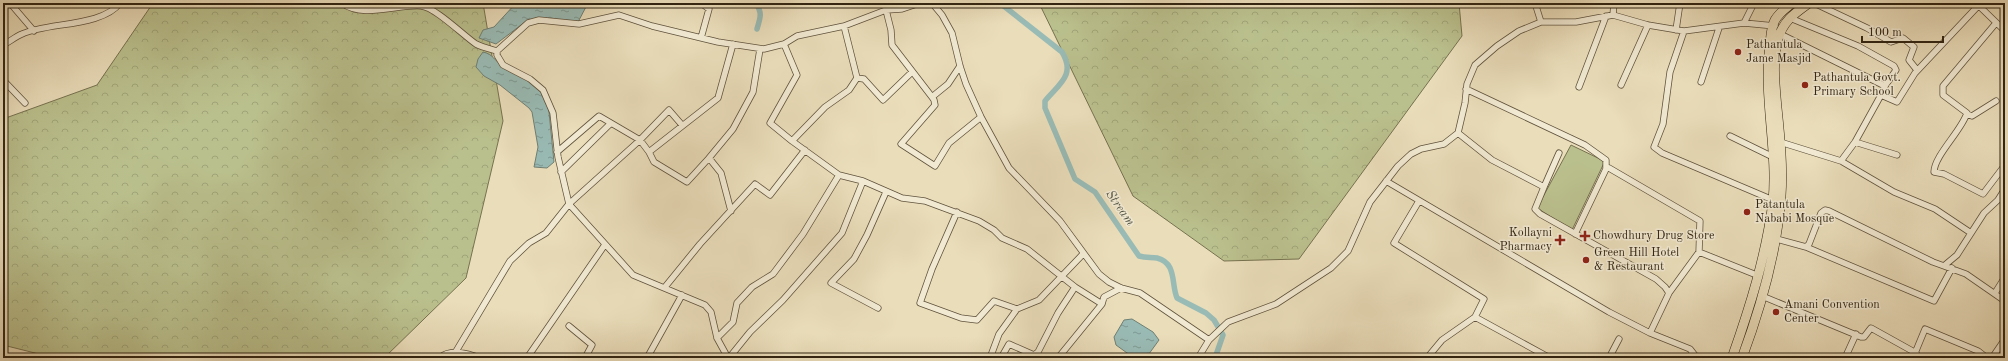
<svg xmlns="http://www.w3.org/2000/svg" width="2008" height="361" font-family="'Old Standard TT',serif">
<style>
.green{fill:#bac08d;stroke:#767250}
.forest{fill:url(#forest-crowns);stroke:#767250}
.water{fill:url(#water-ripples);stroke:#6f7f74}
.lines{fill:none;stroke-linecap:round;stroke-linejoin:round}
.canal{stroke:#99bbb5;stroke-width:5.5}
.minor-casing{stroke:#5f523c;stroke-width:7}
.primary-casing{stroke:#312412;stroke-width:10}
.minor{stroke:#f1e9d2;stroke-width:5.5}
.primary{stroke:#eaddba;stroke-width:9}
.poi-dot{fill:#8f2418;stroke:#f1e9d2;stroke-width:1.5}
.labels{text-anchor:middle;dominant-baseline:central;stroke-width:3;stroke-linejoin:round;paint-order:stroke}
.poi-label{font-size:12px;fill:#312412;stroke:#f1e9d2;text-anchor:start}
.water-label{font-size:13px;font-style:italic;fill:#505143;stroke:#f1e9d2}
</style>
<defs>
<pattern id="forest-crowns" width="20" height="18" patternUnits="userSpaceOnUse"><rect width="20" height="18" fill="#bac08d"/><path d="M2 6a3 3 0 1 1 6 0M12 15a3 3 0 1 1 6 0" fill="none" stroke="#a0a579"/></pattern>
<pattern id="water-ripples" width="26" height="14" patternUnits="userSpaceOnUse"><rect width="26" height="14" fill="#99bbb5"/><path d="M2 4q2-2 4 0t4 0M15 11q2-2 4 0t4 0" fill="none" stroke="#7d9892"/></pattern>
</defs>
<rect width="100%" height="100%" fill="#eaddba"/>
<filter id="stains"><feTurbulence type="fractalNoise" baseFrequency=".005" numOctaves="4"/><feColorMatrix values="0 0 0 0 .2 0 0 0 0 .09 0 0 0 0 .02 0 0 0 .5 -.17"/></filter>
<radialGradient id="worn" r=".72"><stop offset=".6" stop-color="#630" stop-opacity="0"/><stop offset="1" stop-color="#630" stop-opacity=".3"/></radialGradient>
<!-- green -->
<path class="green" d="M1571 145 1602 160 1604 163 1572 230 1537 208Z"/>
<!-- forest -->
<path class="forest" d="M153 3H483L503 121 466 278 384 358H55L3 345V119L97 85Z
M1039 3H1459L1462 36 1299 259 1224 261 1133 196Z"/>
<!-- water -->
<path class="water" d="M516 3H588L577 24 540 18 525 22 496 44 479 38 483 30 494 27Z
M483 52C493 54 495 61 503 67 520 77 538 83 548 102L554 162 547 168 534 167 538 147 532 112 529 108 500 85 484 76 476 67 478 59Z
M1132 319 1153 332 1159 340 1146 358H1134L1116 345 1114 337 1124 320Z"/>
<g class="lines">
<!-- canal -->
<path class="canal" d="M756 3C762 13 761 16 757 29
M1000 3 1062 52C1076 75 1059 84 1045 101V108L1075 179 1095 192 1139 256C1146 258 1151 257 1157 258 1177 263 1171 284 1177 298L1206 313 1214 320 1223 335 1215 358"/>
<defs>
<path id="minor" d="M10 3 34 31
M342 3C363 19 397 4 421 6 435 7 464 36 476 44 482 47 490 49 497 51L528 23 539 20 579 24 619 15 652 26 718 42 764 49 784 44 797 36 844 26 886 10 902 9 920 3
M701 3 709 9 701 38
M932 3 942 15 952 33 960 66 966 84 981 117 1009 168 1060 221 1099 274 1109 282 1121 288 1140 293 1209 340
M1535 3 1541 22
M1814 3 1867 28 1891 42 1903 38 1914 47 1909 60 1917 70
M1976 3 2005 31
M886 10 891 30 892 45 932 97
M1613 15 1614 3
M1790 18 1858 46 1894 66 1896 70 1885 86
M1744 23 1752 7V3
M1996 23 1943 86V95L1967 113C1962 130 1934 156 1934 172L1944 174 1983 194 2005 165
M844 26 857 78 849 90 825 107 792 141 839 175 863 181 902 198 925 201 979 221 994 230 1002 238 1027 249 1075 287 1102 304
M1676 30 1680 3
M1684 31 1670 72 1663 124 1654 147 1662 153 1773 200
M1780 34 1885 86 1881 95 1897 102 1915 73 1978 6
M784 44 797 75 770 123 792 141
M3 45C9 42 15 37 22 34 48 22 102 27 120 3
M497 51V55L503 65 530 79 543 90 553 113 558 157 569 204 633 275 705 305 711 312 717 338 728 358
M960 66 948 84 932 97 934 100 935 105 901 144 935 166 949 143 981 117
M857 78 864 79 883 100 912 72
M3 80 25 103
M1701 82 1719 28
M1621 85 1648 25
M1579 87 1606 16
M1466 89 1585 145 1606 160V169L1575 234
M1967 114 1972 116 1996 101
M1458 133 1492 160 1544 187 1535 209 1540 214 1656 279 1665 287 1669 293 1650 333
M1730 136 1773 157
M1780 142 1841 161 1894 192 1935 209 1971 233
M1855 142 1897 155
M557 152 599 116 640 140 649 152 654 162 687 182 709 158
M649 152 718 98 733 44
M1841 161 1855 142 1881 95
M1609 168 1700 221 1699 252
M561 172 610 124
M1386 181 1609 312 1650 333 1690 349 1697 358
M1544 187 1559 153
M1419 201 1394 243 1484 299 1475 317
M731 211 721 173 709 158 733 129 753 92 760 49
M957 212 932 269 920 303 961 318 977 320 994 301 1017 309
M1773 238 1806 247 1809 244 1821 213 1825 210 1829 211 1933 262 1966 274 2005 301
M1806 247 1934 301 1952 268
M1945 265 1957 255 1984 213 1998 200 2005 189
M665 287 700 244 755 184 770 195 805 150
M1669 293 1699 252 1759 276
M1995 293 2005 277
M1762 296 1861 337H1864L1871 328 1916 353
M878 308 831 283 854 259 867 235 886 192
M1475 317 1550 358
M569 326 592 345 585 358
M717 338 733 322 737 303 752 287 773 274 803 234 839 175
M455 353 510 261 529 243 546 233 569 204 640 140 669 110 682 125
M439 358C451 348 467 353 480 358
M527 358 604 246
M647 358 682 295
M729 358 750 332 783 300 842 233 863 181
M990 358 999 334 1017 309 1039 300 1083 254
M1001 358 1009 344 1034 355 1038 352 1058 313 1075 287
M1058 358 1102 304 1104 297 1121 288
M1198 358 1209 340 1228 322 1276 304 1331 268 1348 251 1370 202 1398 166 1411 154 1421 149 1444 144 1458 133 1465 103 1467 84 1475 65 1497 46 1519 31 1541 22H1576L1613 15 1648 25 1684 31 1744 23 1775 26
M1427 358 1442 340 1475 317
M1609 358 1619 339
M1845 358 1856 334
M1913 358 1925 329 1978 351 1987 358
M1992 358 2005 339"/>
<path id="primary" d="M1732 358C1750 307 1766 256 1773 202 1778 149 1763 97 1770 44 1771 36 1771 27 1775 20 1779 13 1786 8 1792 3
M1742 358C1761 307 1777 251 1781 196 1783 167 1780 137 1777 108 1775 86 1772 60 1778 39 1783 21 1795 13 1809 3"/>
</defs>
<!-- minor casing -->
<use href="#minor" class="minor-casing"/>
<!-- primary casing -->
<use href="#primary" class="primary-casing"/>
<!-- minor -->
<use href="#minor" class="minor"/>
<!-- primary -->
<use href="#primary" class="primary"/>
</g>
<!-- markers -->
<g class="poi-dot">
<circle cx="1738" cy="52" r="4"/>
<circle cx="1805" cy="85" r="4"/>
<circle cx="1747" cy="212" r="4"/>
<path d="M1583 230h4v4h4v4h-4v4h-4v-4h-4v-4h4z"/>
<path d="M1558 234h4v4h4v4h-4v4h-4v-4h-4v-4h4z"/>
<circle cx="1586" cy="260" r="4"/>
<circle cx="1776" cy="312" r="4"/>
</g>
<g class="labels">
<!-- poi labels -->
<g class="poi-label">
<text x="1746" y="45">Pathantula<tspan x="1746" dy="14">Jame Masjid</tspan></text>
<text x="1813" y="78">Pathantula Govt.<tspan x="1813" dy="14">Primary School</tspan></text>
<text x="1755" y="205">Patantula<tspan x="1755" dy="14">Nababi Mosque</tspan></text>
<text x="1552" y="233" text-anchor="end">Kollayni<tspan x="1552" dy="14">Pharmacy</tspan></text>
<text x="1593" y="236">Chowdhury Drug Store</text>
<text x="1594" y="253">Green Hill Hotel<tspan x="1594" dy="14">&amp; Restaurant</tspan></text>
<text x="1784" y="305">Amani Convention<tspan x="1784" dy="14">Center</tspan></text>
</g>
<!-- water labels -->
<g class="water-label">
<text transform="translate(1120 208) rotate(55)">Stream</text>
</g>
</g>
<!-- margin -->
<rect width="2008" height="361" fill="none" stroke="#eaddba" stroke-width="16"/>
<rect x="4" y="4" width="2000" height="353" fill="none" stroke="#312412" stroke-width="2"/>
<rect x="8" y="8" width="1992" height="345" fill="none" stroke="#312412"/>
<!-- scale -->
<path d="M1862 36v6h81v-6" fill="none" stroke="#312412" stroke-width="2"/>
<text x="1868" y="36" font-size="12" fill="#312412" stroke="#f1e9d2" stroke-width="3" paint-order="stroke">100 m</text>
<rect width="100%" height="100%" filter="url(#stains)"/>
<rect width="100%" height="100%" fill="url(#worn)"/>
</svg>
